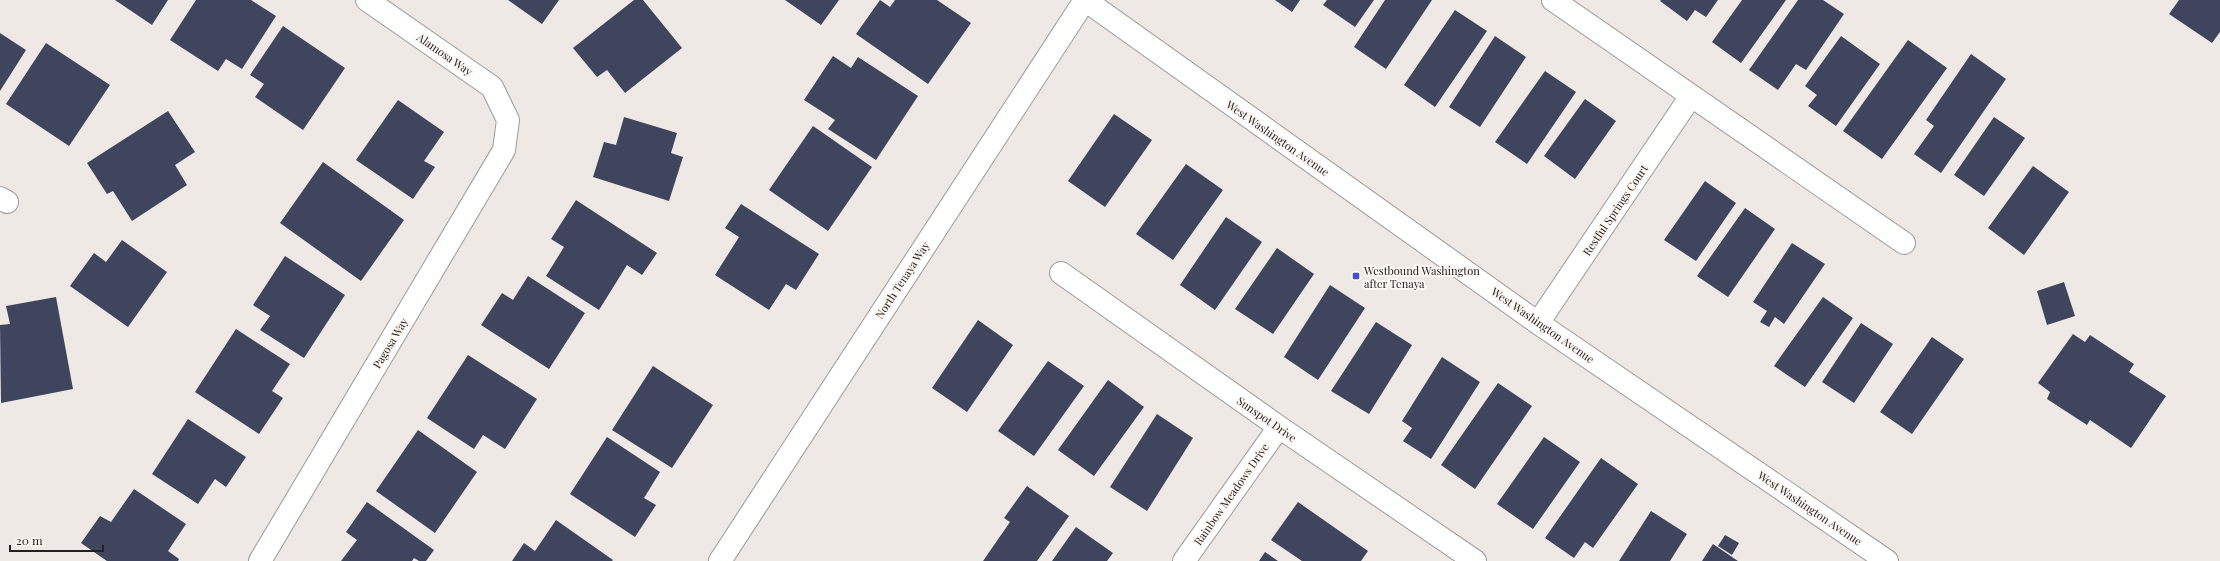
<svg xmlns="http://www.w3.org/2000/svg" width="2220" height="561" font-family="'Playfair Display',serif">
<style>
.building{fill:#3e455d}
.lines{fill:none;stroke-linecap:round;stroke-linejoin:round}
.minor-casing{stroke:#9e9996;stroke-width:24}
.secondary-casing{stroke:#9e9996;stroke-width:24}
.minor{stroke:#fff;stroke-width:22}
.secondary{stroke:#fff;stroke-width:22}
.poi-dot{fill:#4152c5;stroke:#fcf7f3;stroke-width:1.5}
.labels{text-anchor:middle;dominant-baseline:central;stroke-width:4;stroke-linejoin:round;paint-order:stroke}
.street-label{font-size:11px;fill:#22211f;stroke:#fcf7f3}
.poi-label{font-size:11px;fill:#22211f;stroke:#fcf7f3;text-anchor:start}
</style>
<rect width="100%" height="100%" fill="#efe9e6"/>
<!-- building -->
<path class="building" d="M115 0H168L152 25Z
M196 0H251L276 16 242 69 226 59 218 71 170 40Z
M508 0H559L542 24Z
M634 0H643L682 48 625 93 607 70 597 77 573 48Z
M785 0H839L821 25Z
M880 0 890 7 895 0H937L971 23 928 84 856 34Z
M1275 0H1300L1292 12Z
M1327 0H1374L1355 27 1323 5Z
M1385 0H1432L1386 69 1354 47Z
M1661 0H1718L1706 17 1695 10 1687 21 1660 1Z
M1742 0H1786L1741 63 1712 42Z
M1798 0H1823L1844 14 1806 70 1796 64 1778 90 1749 70Z
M2179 0H2220V32L2212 43 2169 14Z
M1455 10 1487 31 1435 107 1404 85Z
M283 26 345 68 303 130 255 97 264 84 250 75Z
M0 33 26 50 0 91Z
M1495 36 1526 57 1480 127 1449 107Z
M1841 36 1880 64 1836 126 1808 106 1817 95 1805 86Z
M1908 40 1947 68 1882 159 1843 131Z
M46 43 110 85 69 146 6 104Z
M1971 54 2006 79 1941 173 1914 154 1934 126 1926 120Z
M833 56 851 68 858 57 918 96 876 160 828 129 835 120 804 100Z
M1545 71 1576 92 1527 164 1495 142Z
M1585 99 1616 121 1575 179 1544 156Z
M398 100 444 132 424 161 435 167 413 199 356 160Z
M168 111 195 152 175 165 187 185 132 221 113 191 107 194 87 163Z
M1114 114 1152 140 1105 207 1068 181Z
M624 117 677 133 671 153 683 157 669 201 593 177 604 142 616 145Z
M1994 117 2025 138 1984 196 1954 175Z
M813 126 872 167 828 231 769 190Z
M323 162 404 220 361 281 280 223Z
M1186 164 1223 190 1173 260 1136 234Z
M2033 166 2069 192 2024 255 1988 228Z
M1705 181 1736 203 1696 261 1664 240Z
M576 200 657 253 642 275 627 265 599 310 546 276 564 247 551 239Z
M741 204 819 254 796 290 786 284 769 310 715 275 739 237 725 228Z
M1745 208 1775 229 1728 297 1697 276Z
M1226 217 1262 242 1215 310 1180 285Z
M122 240 167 272 128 327 70 286 94 253 106 262Z
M1792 243 1825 264 1784 324 1775 317 1769 327 1760 322 1767 311 1753 302Z
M1277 248 1314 274 1273 334 1235 309Z
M285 256 345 295 304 358 260 330 270 316 253 305Z
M528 276 585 313 549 369 481 325 502 293 513 300Z
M2064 282 2075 316 2047 325 2037 291Z
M1330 285 1365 308 1318 380 1284 357Z
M56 297 73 389 1 403 0 325 10 324 6 306Z
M1823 297 1853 318 1805 387 1774 366Z
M978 320 1013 345 967 412 932 388Z
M1376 322 1412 345 1369 414 1331 391Z
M1861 323 1893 344 1854 403 1822 382Z
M236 329 290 364 272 391 283 398 259 434 195 392Z
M2073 334 2085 342 2090 335 2134 364 2129 372 2166 396 2131 448 2090 420 2087 425 2047 399 2050 392 2038 383Z
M1932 337 1964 359 1912 434 1880 412Z
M468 355 537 399 505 449 483 435 474 449 427 418Z
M1442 357 1480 382 1431 459 1403 441 1412 428 1402 421Z
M1048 361 1084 386 1034 456 998 431Z
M653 366 713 405 672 468 612 430Z
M1108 380 1144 407 1094 476 1058 450Z
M1498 383 1532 406 1475 489 1441 465Z
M1157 414 1193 438 1147 511 1110 487Z
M188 419 246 457 226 487 215 479 198 504 152 474Z
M418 430 477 472 435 533 376 491Z
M607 437 660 472 644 498 656 505 635 537 570 494Z
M1544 437 1580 462 1533 529 1497 504Z
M1601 458 1638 484 1593 548 1585 542 1574 558 1545 538Z
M1027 486 1069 516 1037 561H983L1010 522 1004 518Z
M134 489 186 524 168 551 179 559 178 561H107L81 543 100 516 111 522Z
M367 502 434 550 426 561H419L414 558 412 561H341L357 540 346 532Z
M1298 502 1368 551 1361 561H1302L1271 540Z
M1651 511 1687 534 1670 561H1619Z
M556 520 613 560 612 561H512L524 543 535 551Z
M1076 527 1113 553 1107 561H1052Z
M1725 535 1739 543 1732 555 1718 546Z
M1713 544 1738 561H1702Z
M1265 552 1278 561H1259Z"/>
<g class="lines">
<defs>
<path id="minor" d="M1553 0 1904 243
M0 198 7 202
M1061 273 1279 427 1475 561
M1538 323 1691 96
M260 561 504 150 508 120 492 87 367 0
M1184 561 1279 427"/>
<path id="secondary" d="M1085 0 1538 323 1887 561
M720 561 1085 0"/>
</defs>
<!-- minor casing -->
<use href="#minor" class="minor-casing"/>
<!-- secondary casing -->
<use href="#secondary" class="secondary-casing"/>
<!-- minor -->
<use href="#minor" class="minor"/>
<!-- secondary -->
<use href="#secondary" class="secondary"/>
</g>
<!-- markers -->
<rect class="poi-dot" x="1352" y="272" width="8" height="8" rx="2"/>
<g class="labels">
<!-- street labels -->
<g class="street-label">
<text transform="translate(445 54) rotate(35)">Alamosa Way</text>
<text transform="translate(1278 138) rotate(35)">West Washington Avenue</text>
<text transform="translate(1615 210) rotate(-56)">Restful Springs Court</text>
<text transform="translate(902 280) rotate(-57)">North Tenaya Way</text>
<text transform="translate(1543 325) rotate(35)">West Washington Avenue</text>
<text transform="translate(390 343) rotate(-59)">Pagosa Way</text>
<text transform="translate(1267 419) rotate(35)">Sunspot Drive</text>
<text transform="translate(1231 494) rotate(-55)">Rainbow Meadows Drive</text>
<text transform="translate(1810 508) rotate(34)">West Washington Avenue</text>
</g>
<!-- poi labels -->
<g class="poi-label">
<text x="1364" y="270">Westbound Washington<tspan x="1364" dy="13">after Tenaya</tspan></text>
</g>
</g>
<!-- scale -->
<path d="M10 545v6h93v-6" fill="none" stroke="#22211f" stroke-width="2"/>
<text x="16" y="545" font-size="12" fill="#22211f" stroke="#fcf7f3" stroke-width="3" paint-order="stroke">20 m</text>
</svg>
